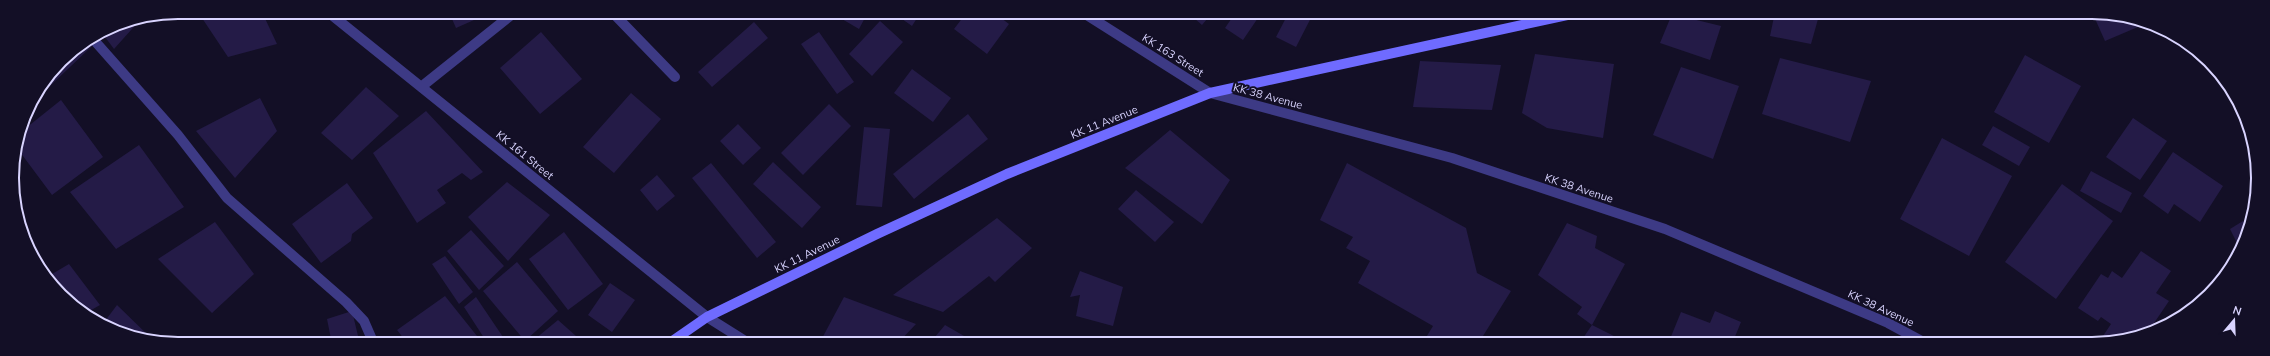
<svg xmlns="http://www.w3.org/2000/svg" width="2270" height="356" font-family="Mulish,sans-serif">
<style>
.building{fill:#241b47}
.lines{fill:none;stroke-linecap:round;stroke-linejoin:round}
.street{stroke:#3d3a85;stroke-width:10}
.secondary{stroke:#6f6bff;stroke-width:10}
.labels{text-anchor:middle;dominant-baseline:central;stroke-width:4;stroke-linejoin:round;paint-order:stroke}
.street-label{font-size:11px;fill:#d9d4ff;stroke:#130f26}
.rim{fill:none;stroke:#d9d4ff;stroke-width:2}
</style>
<rect width="100%" height="100%" fill="#130f26"/>
<!-- building -->
<path class="building" d="M198 12H262L277 44 228 57Z
M449 12H492L456 28Z
M830 12H868L859 29Z
M892 12H921L912 26Z
M967 12H993L1009 24 987 54 954 29Z
M1187 12H1213L1202 25Z
M1236 12H1262L1243 40 1225 28Z
M1289 12H1314L1296 47 1276 37Z
M1775 12H1820L1811 44 1770 36Z
M2092 12H2103L2145 24 2105 41Z
M1672 14 1721 26 1710 60 1660 43Z
M140 20 114 49 102 33 115 25Z
M880 21 903 42 872 76 849 54Z
M754 22 768 38 712 87 698 72Z
M541 32 582 79 540 114 500 68Z
M819 32 854 82 837 94 801 44Z
M88 42 92 46 49 87 45 84 61 60Z
M1535 54 1614 64 1603 138 1547 128 1522 113Z
M2025 55 2081 86 2049 143 1994 112Z
M1780 58 1871 81 1850 142 1762 114Z
M1420 61 1501 65 1492 110 1413 107Z
M1681 67 1739 86 1713 159 1653 135Z
M912 69 951 98 933 122 894 93Z
M366 87 399 116 352 160 321 133Z
M631 93 661 119 614 173 583 147Z
M260 98 277 131 235 178 196 131Z
M61 100 103 157 52 195 17 148 21 132Z
M829 104 851 126 803 175 781 153Z
M426 111 483 172 471 180 462 173 437 190 446 203 417 223 373 153Z
M968 114 988 139 914 199 893 174Z
M2133 118 2167 141 2140 180 2106 157Z
M738 124 761 148 743 165 720 141Z
M1993 126 2030 147 2019 166 1982 145Z
M864 127 890 129 882 207 856 205Z
M1170 130 1230 180 1202 224 1125 168Z
M1942 138 2012 176 1969 256 1900 219Z
M139 145 184 207 116 249 70 192Z
M2173 152 2223 186 2200 222 2174 204 2168 214 2143 196Z
M773 162 821 207 802 228 753 184Z
M711 163 776 242 757 258 692 178Z
M1347 163 1466 228 1477 273 1511 291 1478 344H1422L1433 326 1358 283 1370 261 1346 248 1353 237 1320 220Z
M2091 171 2132 193 2121 213 2080 191Z
M657 175 675 196 657 211 640 190Z
M507 182 550 215 508 261 468 217Z
M347 183 373 218 352 234 351 241 321 263 292 224Z
M2062 184 2113 221 2056 299 2005 262Z
M1136 190 1174 222 1155 242 1118 209Z
M997 218 1032 248 995 282 989 276 943 312 893 295Z
M2243 221 2248 225 2240 249 2230 229Z
M215 222 254 274 212 313 158 259Z
M1567 223 1597 236 1595 248 1625 264 1592 325 1577 314 1582 307 1538 275Z
M471 230 504 266 479 290 447 251Z
M564 232 603 284 568 310 529 259Z
M2141 251 2171 271 2156 293 2169 301 2150 329 2146 327 2142 333 2107 343 2101 339 2111 324 2101 317 2098 321 2078 308 2101 274 2108 278 2112 271 2122 278Z
M445 256 473 292 459 304 432 264Z
M517 262 558 311 525 341 483 291Z
M69 264 100 305 86 313 53 288 47 277Z
M1080 271 1123 287 1113 326 1076 316 1080 295 1070 297Z
M610 283 635 300 612 332 588 315Z
M445 296 481 341 478 344H408L397 330Z
M476 297 503 337 493 344H488L464 307Z
M844 297 916 324 897 344H819Z
M2187 303 2193 307 2175 320V319Z
M117 305 153 340 102 325Z
M352 311 360 344H332L327 319Z
M1715 311 1741 322 1732 344H1668L1681 312 1710 323Z
M558 320 585 344H529Z
M945 325 978 344H929Z
M1592 325 1610 334 1629 344H1579Z"/>
<g class="lines">
<!-- street -->
<path class="street" d="M328 12 707 317 750 344
M612 12 675 77
M1082 12 1210 93 1452 158 1665 229 1888 323 1927 344
M93 39 178 135 227 198 346 302 364 321 374 344
M421 87 515 12"/>
<!-- secondary -->
<path class="secondary" d="M668 344 707 317 877 234 1007 174 1210 93 1581 12"/>
</g>
<g class="labels">
<!-- street labels -->
<g class="street-label">
<text transform="translate(1173 55) rotate(32)">KK 163 Street</text>
<text transform="translate(1268 96) rotate(15)">KK 38 Avenue</text>
<text transform="translate(1104 122) rotate(-22)">KK 11 Avenue</text>
<text transform="translate(525 155) rotate(39)">KK 161 Street</text>
<text transform="translate(1579 188) rotate(18)">KK 38 Avenue</text>
<text transform="translate(807 254) rotate(-26)">KK 11 Avenue</text>
<text transform="translate(1881 308) rotate(25)">KK 38 Avenue</text>
</g>
</g>
<!-- crop -->
<path d="M0 0H2270V356H0ZM178 19H2092A159 159 0 0 1 2251 178V178A159 159 0 0 1 2092 337H178A159 159 0 0 1 19 178V178A159 159 0 0 1 178 19Z" fill="#130f26" fill-rule="evenodd"/>
<path class="rim" d="M178 19H2092A159 159 0 0 1 2251 178V178A159 159 0 0 1 2092 337H178A159 159 0 0 1 19 178V178A159 159 0 0 1 178 19Z"/>
<!-- north arrow -->
<g transform="translate(2234 320) rotate(19)" stroke="#130f26" stroke-width="3" paint-order="stroke">
<path d="M0-3L7 15L0 10L-7 15Z" fill="#d9d4ff"/>
<text y="-6" font-size="11" font-weight="bold" text-anchor="middle" fill="#d9d4ff">N</text>
</g>
</svg>
